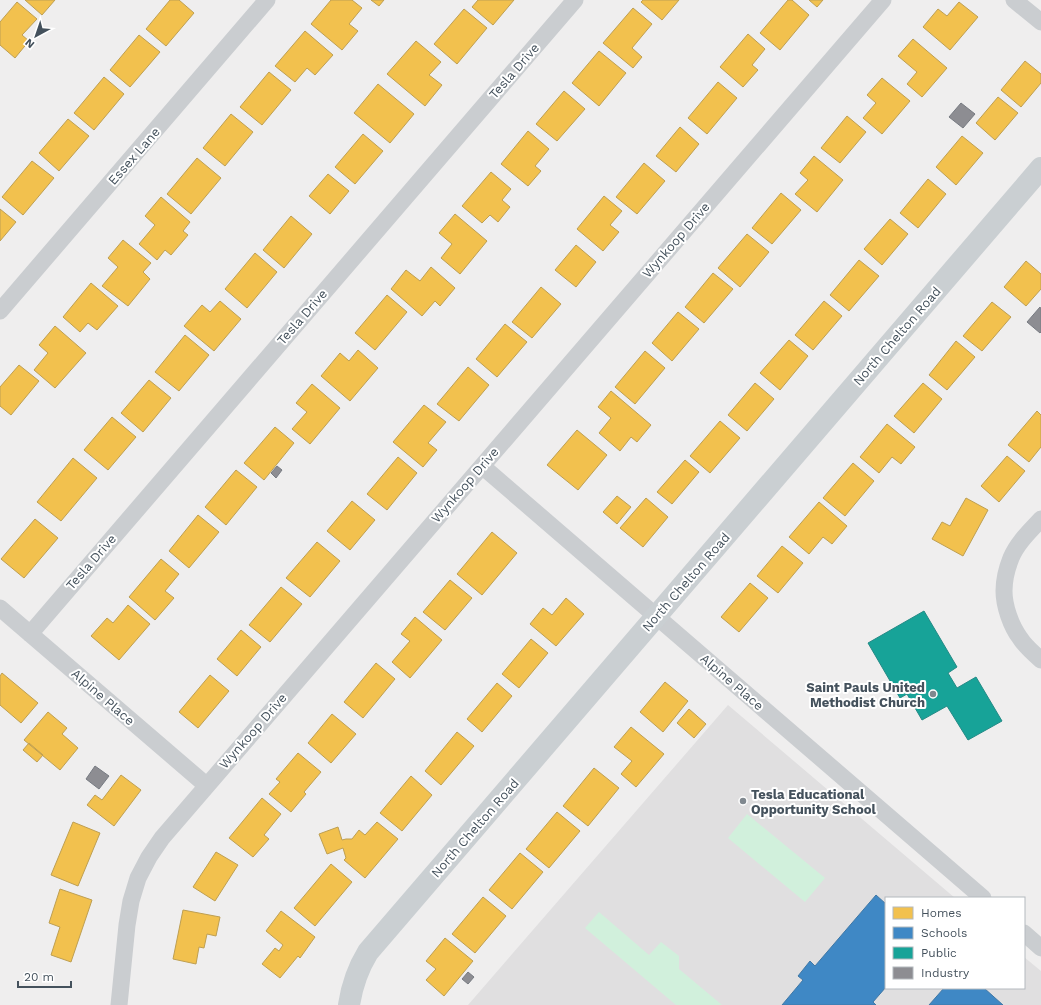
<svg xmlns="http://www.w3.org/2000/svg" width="1041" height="1005" font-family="'Work Sans',sans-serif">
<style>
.education{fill:#e0dfe0}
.green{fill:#d1f0dc}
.homes{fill:#f2c14e;stroke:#be9f52}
.schools{fill:#3f88c5;stroke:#4078a6}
.public{fill:#17a398;stroke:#248a86}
.industry{fill:#8d8d92;stroke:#777b82}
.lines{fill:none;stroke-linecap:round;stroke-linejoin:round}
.street{stroke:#cacdd0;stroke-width:17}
.secondary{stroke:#cacfd2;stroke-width:22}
.poi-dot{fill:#80888f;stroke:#fff;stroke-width:1.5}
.labels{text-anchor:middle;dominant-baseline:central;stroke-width:4;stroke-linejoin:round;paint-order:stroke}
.street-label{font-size:13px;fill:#44515c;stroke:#fff}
.poi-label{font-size:13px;font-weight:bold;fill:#44515c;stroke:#fff;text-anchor:end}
</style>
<rect width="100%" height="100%" fill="#efeeee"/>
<!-- education -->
<path class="education" d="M728 705 955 898H886V988H1024V957L1041 971V1005H468Z"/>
<!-- green -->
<path class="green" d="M747 814 825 878 805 902 728 838Z
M599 912 649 955 661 942 679 956V969L722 1005H676L585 928Z"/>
<!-- homes -->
<path class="homes" d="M25 0H55L42 15Z
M170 0H179L194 13 166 46 146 29Z
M331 0H352L362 8 349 24 358 31 342 50 311 24Z
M371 0H384L379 6Z
M478 0H514L493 25 472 7Z
M643 0H679L662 20 641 2Z
M788 0H792L809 15 780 50 760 33Z
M809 0H823L817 7Z
M17 2 37 19 22 35 29 41 15 58 0 45V22Z
M959 2 978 17 950 50 923 27 938 9 947 16Z
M633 8 652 24 632 48 642 57 633 68 603 43Z
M464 9 487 28 457 64 434 44Z
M305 31 333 55 315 75 307 68 295 82 275 66Z
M748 34 765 49 752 65 758 70 743 87 720 67Z
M139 35 160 52 130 87 110 70Z
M913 39 947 68 922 97 907 84 917 72 898 56Z
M416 41 441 62 429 75 442 85 425 106 387 74Z
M599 51 626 73 599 106 572 83Z
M1025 61 1041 74V83L1021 107 1001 90Z
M269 72 291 90 262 125 240 107Z
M104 77 124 94 94 130 74 113Z
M882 78 910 101 882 134 863 118 876 103 867 95Z
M718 82 737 98 707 134 688 118Z
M378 84 414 114 390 143 354 113Z
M564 91 585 109 557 141 536 124Z
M998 97 1018 113 995 140 976 123Z
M231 114 253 132 225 166 203 148Z
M847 116 866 132 840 163 821 148Z
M68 119 89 136 59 171 39 153Z
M680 127 699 144 676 172 656 156Z
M528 131 549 149 535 166 541 171 528 186 501 164Z
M363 134 383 151 355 184 335 167Z
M962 136 983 153 956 185 936 167Z
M814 156 843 180 817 212 795 194 808 180 800 173Z
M197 158 221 178 191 214 167 194Z
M32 161 54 178 23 215 2 197Z
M644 163 665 181 637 214 616 197Z
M491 172 511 189 502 200 510 207 498 222 490 215 482 223 462 206Z
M328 174 349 191 330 214 309 196Z
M928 179 946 194 918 228 900 213Z
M781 193 801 210 772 244 752 228Z
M604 196 622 211 610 225 619 232 603 251 577 229Z
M161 197 190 222 183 231 188 235 171 255 165 250 157 260 139 244 155 225 145 216Z
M0 209 16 222 0 241Z
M455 214 487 241 460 274 441 258 452 244 439 233Z
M291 216 312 234 284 268 263 250Z
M890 219 908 234 882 265 864 249Z
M747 234 769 252 740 287 718 268Z
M123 240 151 263 143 272 150 279 128 306 102 286 118 267 108 258Z
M576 245 596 262 576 287 555 270Z
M255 253 277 272 247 308 225 289Z
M859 260 879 276 849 311 830 295Z
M1026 261 1041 274V289L1026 306 1004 287Z
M431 267 455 288 440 306 435 301 422 316 391 289 406 270 420 281Z
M713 273 733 289 704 323 685 307Z
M91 283 118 306 97 330 88 323 80 332 63 317Z
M541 287 561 304 532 338 512 322Z
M387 295 407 312 375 350 355 333Z
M220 301 241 319 214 351 184 326 202 305 210 312Z
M824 301 842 316 813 350 795 335Z
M992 302 1011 317 982 351 963 336Z
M678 312 699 329 672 361 652 343Z
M505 324 527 342 497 377 476 359Z
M55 326 86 353 55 388 34 370 48 353 39 345Z
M185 335 209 355 179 391 155 372Z
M789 340 808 356 780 390 760 373Z
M956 341 975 357 947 390 929 375Z
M358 350 378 368 350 401 321 376 340 353 349 361Z
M645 351 665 368 635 404 615 387Z
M19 365 39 381 11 415 0 406V387Z
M468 367 489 385 459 421 437 404Z
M149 380 171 398 143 432 121 413Z
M755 383 774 399 747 431 728 415Z
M923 383 942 399 914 433 894 416Z
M312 384 340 408 310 444 292 429 307 412 296 403Z
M611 391 651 425 637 442 631 437 620 451 599 433 611 418 598 407Z
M424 405 446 422 428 443 437 450 423 467 393 442Z
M1037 411 1041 415V447L1029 462 1008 445Z
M112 417 136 437 108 470 84 450Z
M720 421 740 438 710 473 690 456Z
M887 424 915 447 901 464 892 457 879 473 860 457Z
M275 427 294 443 264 480 244 463Z
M577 430 607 455 578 490 547 465Z
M1007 456 1025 471 999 502 981 486Z
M398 457 417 473 387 510 367 494Z
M73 458 97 478 61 521 37 502Z
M685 460 699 472 672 504 657 492Z
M853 463 874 481 845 516 823 498Z
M236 470 257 487 226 525 205 507Z
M617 496 631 507 617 524 603 512Z
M646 498 668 517 643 547 620 528Z
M966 498 988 510 963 556 932 539 942 522 950 526Z
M352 501 375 520 350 550 327 531Z
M819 502 847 526 832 544 823 537 809 554 789 537Z
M198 515 219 532 189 568 169 551Z
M35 519 58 538 24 578 1 559Z
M492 532 517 553 482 595 457 574Z
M317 542 340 561 310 597 286 578Z
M782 546 803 563 778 593 757 576Z
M161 559 179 574 165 591 174 598 155 620 129 597Z
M450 580 472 598 445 630 423 612Z
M750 583 768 598 739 632 721 617Z
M281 587 302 604 270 642 249 625Z
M566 598 584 614 556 646 530 624 543 608 552 615Z
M128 605 150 624 119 660 91 636 107 618 113 623Z
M415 617 442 640 410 678 392 662 410 641 401 634Z
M241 630 261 647 237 676 217 659Z
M531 639 548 653 519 688 502 674Z
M376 663 395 679 363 718 344 702Z
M2 673 38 703 21 723 0 705V676Z
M210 675 229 691 198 728 179 712Z
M665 682 688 701 663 732 640 712Z
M497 683 512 696 482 732 467 719Z
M689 709 706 724 694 738 677 723Z
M48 712 67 728 62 734 78 748 60 770 24 740Z
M332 714 356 734 331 763 308 743Z
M631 727 664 754 636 787 621 774 632 761 614 747Z
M457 732 474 746 441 785 425 771Z
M29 743 43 755 37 762 23 750Z
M298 753 321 772 304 792 306 794 291 812 269 794 280 782 276 779Z
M594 768 619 788 588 826 563 806Z
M121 775 141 790 114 826 87 805 95 795 102 800Z
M411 776 432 795 402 831 380 813Z
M262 798 281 814 264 835 269 839 253 857 229 838Z
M557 812 580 831 549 868 526 849Z
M73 822 100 833 78 886 51 875Z
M377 822 398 839 365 878 344 860 346 858 343 848 327 854 319 834 338 827 342 840 346 839H352L359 830 365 835Z
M216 852 238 865 215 901 193 887Z
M520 853 543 872 512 909 489 890Z
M331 864 352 882 315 926 294 908Z
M60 889 92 900 71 962 51 955 60 927 49 923Z
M483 897 506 916 475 953 452 934Z
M183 910 220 917 216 936 207 934 204 948 199 947 196 964 173 959Z
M281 911 315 937 300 958 298 956 280 978 262 964 275 948 279 951 283 945 266 931Z
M445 938 473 961 444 996 426 980 436 969 426 961Z"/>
<!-- schools -->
<path class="schools" d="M876 895 886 904V987L873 1002 876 1005H782L803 980 798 976 810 961 815 966Z
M944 988H984L1003 1005H929Z"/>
<!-- public -->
<path class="public" d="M924 611 957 667 948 673 957 688 976 677 1002 721 968 740 947 706 922 720 907 694 900 698 868 643Z"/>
<!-- industry -->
<path class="industry" d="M961 103 975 114 963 128 949 117Z
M1040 307 1041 309V332L1040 333 1027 322Z
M277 466 282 470 276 478 271 473Z
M95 766 109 776 99 789 86 779Z
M468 972 474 977 468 984 462 979Z"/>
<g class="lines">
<!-- street -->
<path class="street" d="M1014 0 1041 22
M0 311 267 0
M482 466 983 898
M1041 519C1030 531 1017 543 1011 558 1007 568 1004 581 1004 591 1004 606 1011 626 1020 638 1025 646 1033 653 1041 660
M0 608 206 785
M30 634 575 0
M1024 933 1041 948
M119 1005 127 925 131 901 138 878 149 857 162 838 883 0"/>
<!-- secondary -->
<path class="secondary" d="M349 1005C352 985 357 970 368 952L1041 168"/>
</g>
<!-- markers -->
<g class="poi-dot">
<circle cx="933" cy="694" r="4"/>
<circle cx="743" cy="801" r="4"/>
</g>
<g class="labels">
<!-- street labels -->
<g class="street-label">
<text transform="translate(514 71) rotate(-49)">Tesla Drive</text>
<text transform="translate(134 156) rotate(-49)">Essex Lane</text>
<text transform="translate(676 240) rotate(-49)">Wynkoop Drive</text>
<text transform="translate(302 317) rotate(-49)">Tesla Drive</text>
<text transform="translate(897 336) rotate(-49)">North Chelton Road</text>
<text transform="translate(465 485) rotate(-49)">Wynkoop Drive</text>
<text transform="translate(91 562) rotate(-49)">Tesla Drive</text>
<text transform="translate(686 582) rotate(-49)">North Chelton Road</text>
<text transform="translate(732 682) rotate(41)">Alpine Place</text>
<text transform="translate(103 697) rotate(41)">Alpine Place</text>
<text transform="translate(253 731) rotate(-49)">Wynkoop Drive</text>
<text transform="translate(475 828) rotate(-49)">North Chelton Road</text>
</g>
<!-- poi labels -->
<g class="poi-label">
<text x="925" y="687">Saint Pauls United<tspan x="925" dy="15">Methodist Church</tspan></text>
<text x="751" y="794" text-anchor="start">Tesla Educational<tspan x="751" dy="15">Opportunity School</tspan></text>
</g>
</g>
<!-- legend -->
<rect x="885" y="897" width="140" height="92" fill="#ffffff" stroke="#b4b9be"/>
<rect x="893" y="907" width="20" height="12" fill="#f2c14e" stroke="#b4b9be"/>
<text x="921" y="917" font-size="12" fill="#44515c">Homes</text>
<rect x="893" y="927" width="20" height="12" fill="#3f88c5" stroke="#b4b9be"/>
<text x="921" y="937" font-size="12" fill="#44515c">Schools</text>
<rect x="893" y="947" width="20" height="12" fill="#17a398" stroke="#b4b9be"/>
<text x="921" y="957" font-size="12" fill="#44515c">Public</text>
<rect x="893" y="967" width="20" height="12" fill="#8d8d92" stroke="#b4b9be"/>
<text x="921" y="977" font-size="12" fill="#44515c">Industry</text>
<!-- north arrow -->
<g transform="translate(36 36) rotate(220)" stroke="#ffffff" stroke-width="3" paint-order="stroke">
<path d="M0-3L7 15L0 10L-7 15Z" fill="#44515c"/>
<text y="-6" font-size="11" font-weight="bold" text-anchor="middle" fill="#44515c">N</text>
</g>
<!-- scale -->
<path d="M18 981v6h53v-6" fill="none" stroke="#44515c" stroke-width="2"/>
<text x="24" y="981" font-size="12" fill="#44515c" stroke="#ffffff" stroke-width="3" paint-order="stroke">20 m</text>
</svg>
